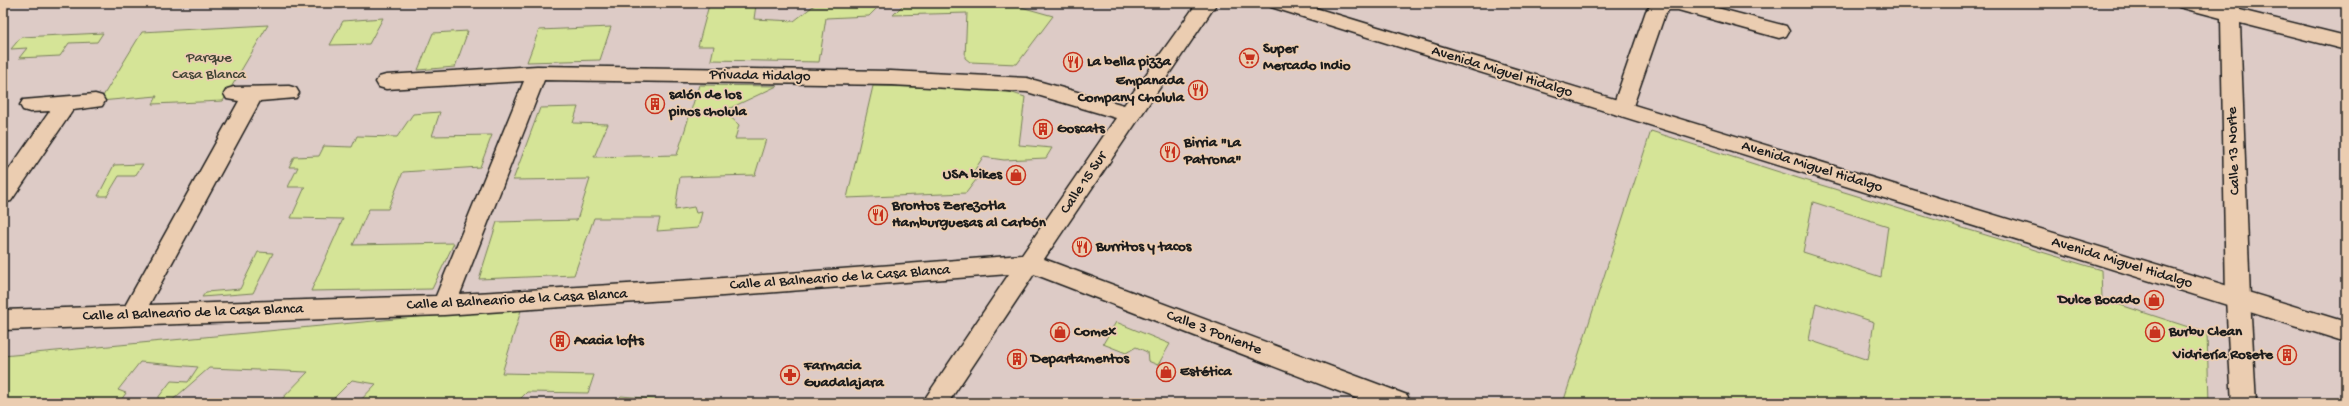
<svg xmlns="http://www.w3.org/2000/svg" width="2349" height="406" font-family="'Gochi Hand',sans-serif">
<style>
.green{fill:#d5e497;stroke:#78805a;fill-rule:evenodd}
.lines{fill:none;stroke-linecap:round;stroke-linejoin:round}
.street-casing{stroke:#1c1c1c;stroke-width:3}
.secondary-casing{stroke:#1c1c1c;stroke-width:3}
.street{fill:#ebcdb1;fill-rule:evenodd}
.secondary{fill:#ebcdb1;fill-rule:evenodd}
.labels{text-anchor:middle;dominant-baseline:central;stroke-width:3.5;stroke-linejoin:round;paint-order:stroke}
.poi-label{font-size:15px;font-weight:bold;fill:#1c1c1c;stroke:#ebcdb1;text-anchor:start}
.park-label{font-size:15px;fill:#414435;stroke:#ebcdb1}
.street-label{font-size:15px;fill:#1c1c1c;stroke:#ebcdb1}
</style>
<rect width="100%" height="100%" fill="#ddcbc6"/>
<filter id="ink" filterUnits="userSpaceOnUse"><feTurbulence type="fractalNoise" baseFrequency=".025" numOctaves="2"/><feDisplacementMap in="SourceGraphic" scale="8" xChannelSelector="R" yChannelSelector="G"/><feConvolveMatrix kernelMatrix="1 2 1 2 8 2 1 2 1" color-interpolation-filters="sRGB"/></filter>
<g filter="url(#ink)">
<!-- green -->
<path class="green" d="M817 3H882L869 16 826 18 819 62 711 60 714 46H698L709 5H756L754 19 794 21Z
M905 3H1007L1053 16 1017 64 970 62 965 58 967 13 893 15Z
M383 18 369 44 330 45 343 21Z
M268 25 223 101 153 104 157 96 100 101 142 32Z
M611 27 600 60 527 62 539 30Z
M468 31 455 67 418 70 433 33Z
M103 33 97 42 69 43 60 56 19 58 27 48 11 49 21 37Z
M699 85 777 86 724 111 739 125 735 139H766L755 175 680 177 675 210 694 207 696 213 702 212 698 228 657 231 660 218H594L574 275 479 279 497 222 577 220 590 179 513 180 540 108 578 107 573 123 608 124 594 157 677 155Z
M873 86 1000 89 1025 97 1019 145 1052 148 1046 158 1004 160 983 157 972 174 979 176 966 193 847 198Z
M440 112 432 136 492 135 480 167 403 172 388 209H369L353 245 454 243 432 289 311 291 343 219 291 218 305 187H288L298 167H289L294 157 319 156 324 146 352 147 357 136 397 137 413 114Z
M1651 131 1798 178 2101 270 2102 299 2207 333 2209 403H1563ZM1813 202 1888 226 1881 277 1803 252ZM1816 303 1874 322 1868 360 1809 340Z
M143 164 135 176H119L107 196H98L114 165Z
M258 252 273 253 253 293 202 297 206 292 240 289Z
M522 307 502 373 594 375 588 393 527 392 516 403H461V401L445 403H358L376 384 352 380 329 403H278L308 372 209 368 169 403H154L171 381 188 382 198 367 140 362 118 390 126 393 119 403H3V356Z
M1116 322 1170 344 1158 365 1148 361 1147 352 1136 347 1126 353 1103 344Z
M621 396 689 402 693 403H614Z"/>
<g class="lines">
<defs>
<path id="street" d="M1197 3H1217L1044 259 1407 395 1410 403H1369L1034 274 948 403H922L1009 274 710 297 444 315 3 330V310L125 306 239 101 227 99 224 94 227 89 234 87 289 86 296 88 299 93 296 98 260 101 149 305 436 296 524 81 386 89 379 87 376 82 379 77 386 75 537 66 891 71 1027 78 1124 105ZM544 80 891 85 1027 92 1116 118 1022 255 710 279 460 294Z
M1653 3H1698L1786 26 1789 31 1786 36 1779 38 1678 10H1669L1665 14 1632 109 1629 114 1622 116 1615 114 1612 109 1646 11Z
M2176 3H2212L2220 5V3H2240V10L2346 36V50L2240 23 2250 299 2256 403H2232L2226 299 2221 18 2179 7Z
M95 94 102 96 105 101 102 106 73 110 11 201 3 203V178L50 111 30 112 23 110 20 105 23 100Z"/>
<path id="secondary" d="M1268 3H1299L2346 322V342L1271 7Z"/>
</defs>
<!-- street casing -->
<use href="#street" class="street-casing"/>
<!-- secondary casing -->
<use href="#secondary" class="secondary-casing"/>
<!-- street -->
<use href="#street" class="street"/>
<!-- secondary -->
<use href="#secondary" class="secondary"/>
</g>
</g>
<!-- icons -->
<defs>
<symbol id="supermarket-ring" viewBox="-11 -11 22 22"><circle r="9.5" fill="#ebcdb1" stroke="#c8321e" stroke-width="1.5"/><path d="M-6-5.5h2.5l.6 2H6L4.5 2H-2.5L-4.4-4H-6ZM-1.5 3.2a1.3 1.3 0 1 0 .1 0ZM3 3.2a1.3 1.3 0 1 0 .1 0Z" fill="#c8321e"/></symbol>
<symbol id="restaurant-ring" viewBox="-11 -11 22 22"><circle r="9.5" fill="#ebcdb1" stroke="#c8321e" stroke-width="1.5"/><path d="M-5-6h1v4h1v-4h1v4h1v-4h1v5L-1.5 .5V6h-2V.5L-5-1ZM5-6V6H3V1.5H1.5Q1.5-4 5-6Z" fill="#c8321e"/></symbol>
<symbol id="building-ring" viewBox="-11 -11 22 22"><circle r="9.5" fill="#ebcdb1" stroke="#c8321e" stroke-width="1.5"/><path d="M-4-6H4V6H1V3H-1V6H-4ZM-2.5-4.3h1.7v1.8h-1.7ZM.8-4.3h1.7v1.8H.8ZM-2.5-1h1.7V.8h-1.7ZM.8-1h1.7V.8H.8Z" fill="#c8321e"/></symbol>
<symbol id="shop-ring" viewBox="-11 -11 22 22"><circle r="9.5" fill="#ebcdb1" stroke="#c8321e" stroke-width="1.5"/><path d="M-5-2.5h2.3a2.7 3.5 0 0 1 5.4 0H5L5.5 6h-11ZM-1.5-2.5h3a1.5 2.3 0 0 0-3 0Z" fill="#c8321e"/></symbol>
<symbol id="pharmacy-ring" viewBox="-11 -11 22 22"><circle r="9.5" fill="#ebcdb1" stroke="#c8321e" stroke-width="1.5"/><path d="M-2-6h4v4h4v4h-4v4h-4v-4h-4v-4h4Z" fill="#c8321e"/></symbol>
</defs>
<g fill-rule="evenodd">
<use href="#supermarket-ring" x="1238" y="47" width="22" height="22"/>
<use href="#restaurant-ring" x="1062" y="51" width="22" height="22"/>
<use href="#restaurant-ring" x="1187" y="79" width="22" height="22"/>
<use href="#building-ring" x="644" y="93" width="22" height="22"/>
<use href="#building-ring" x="1032" y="118" width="22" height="22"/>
<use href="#restaurant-ring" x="1159" y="141" width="22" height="22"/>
<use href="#shop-ring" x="1005" y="164" width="22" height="22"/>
<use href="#restaurant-ring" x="867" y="204" width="22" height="22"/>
<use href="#restaurant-ring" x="1071" y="236" width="22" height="22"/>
<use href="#shop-ring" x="2143" y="289" width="22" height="22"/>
<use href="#shop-ring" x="1049" y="321" width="22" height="22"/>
<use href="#shop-ring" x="2144" y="321" width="22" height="22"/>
<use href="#building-ring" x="549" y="330" width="22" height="22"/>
<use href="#building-ring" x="2276" y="344" width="22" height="22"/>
<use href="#building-ring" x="1006" y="348" width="22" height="22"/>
<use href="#shop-ring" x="1155" y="361" width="22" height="22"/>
<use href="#pharmacy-ring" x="779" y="364" width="22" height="22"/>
</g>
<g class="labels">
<!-- poi labels -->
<g class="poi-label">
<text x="1263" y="49">Super<tspan x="1263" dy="17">Mercado Indio</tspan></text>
<text x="1087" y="62">La bella pizza</text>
<text x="1184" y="81" text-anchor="end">Empanada<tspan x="1184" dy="17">Company Cholula</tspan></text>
<text x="669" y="95">salón de los<tspan x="669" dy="17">pinos cholula</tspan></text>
<text x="1057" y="129">Goscats</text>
<text x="1184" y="143">Birria "La<tspan x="1184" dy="17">Patrona"</tspan></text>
<text x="1002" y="175" text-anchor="end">USA bikes</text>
<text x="892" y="206">Brontos Zerezotla<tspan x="892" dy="17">Hamburguesas al Carbón</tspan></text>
<text x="1096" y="247">Burritos y tacos</text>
<text x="2140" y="300" text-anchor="end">Dulce Bocado</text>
<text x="1074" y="332">Comex</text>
<text x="2169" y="332">Burbu Clean</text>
<text x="574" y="341">Acacia lofts</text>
<text x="2273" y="355" text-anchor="end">Vidriería Rosete</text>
<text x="1031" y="359">Departamentos</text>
<text x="804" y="366">Farmacia<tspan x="804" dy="17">Guadalajara</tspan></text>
<text x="1180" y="372">Estética</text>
</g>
<!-- park labels -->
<g class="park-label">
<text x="209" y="58">Parque<tspan x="209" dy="17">Casa Blanca</tspan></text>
</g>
<!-- street labels -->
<g class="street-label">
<text transform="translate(1502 72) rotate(17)">Avenida Miguel Hidalgo</text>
<text transform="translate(760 76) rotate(1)">Privada Hidalgo</text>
<text transform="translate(2234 151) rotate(-92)">Calle 13 Norte</text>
<text transform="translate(1812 167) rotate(17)">Avenida Miguel Hidalgo</text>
<text transform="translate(1084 183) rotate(-56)">Calle 15 Sur</text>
<text transform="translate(2122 263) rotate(17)">Avenida Miguel Hidalgo</text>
<text transform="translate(840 278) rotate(-4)">Calle al Balneario de la Casa Blanca</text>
<text transform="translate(517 300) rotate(-3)">Calle al Balneario de la Casa Blanca</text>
<text transform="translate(193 313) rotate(-2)">Calle al Balneario de la Casa Blanca</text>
<text transform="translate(1214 333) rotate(21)">Calle 3 Poniente</text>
</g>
</g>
<!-- margin -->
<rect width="2349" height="406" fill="none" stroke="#ebcdb1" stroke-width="16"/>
<rect x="8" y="8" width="2333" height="390" fill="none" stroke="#1c1c1c" stroke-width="1.5" filter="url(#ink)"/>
</svg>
